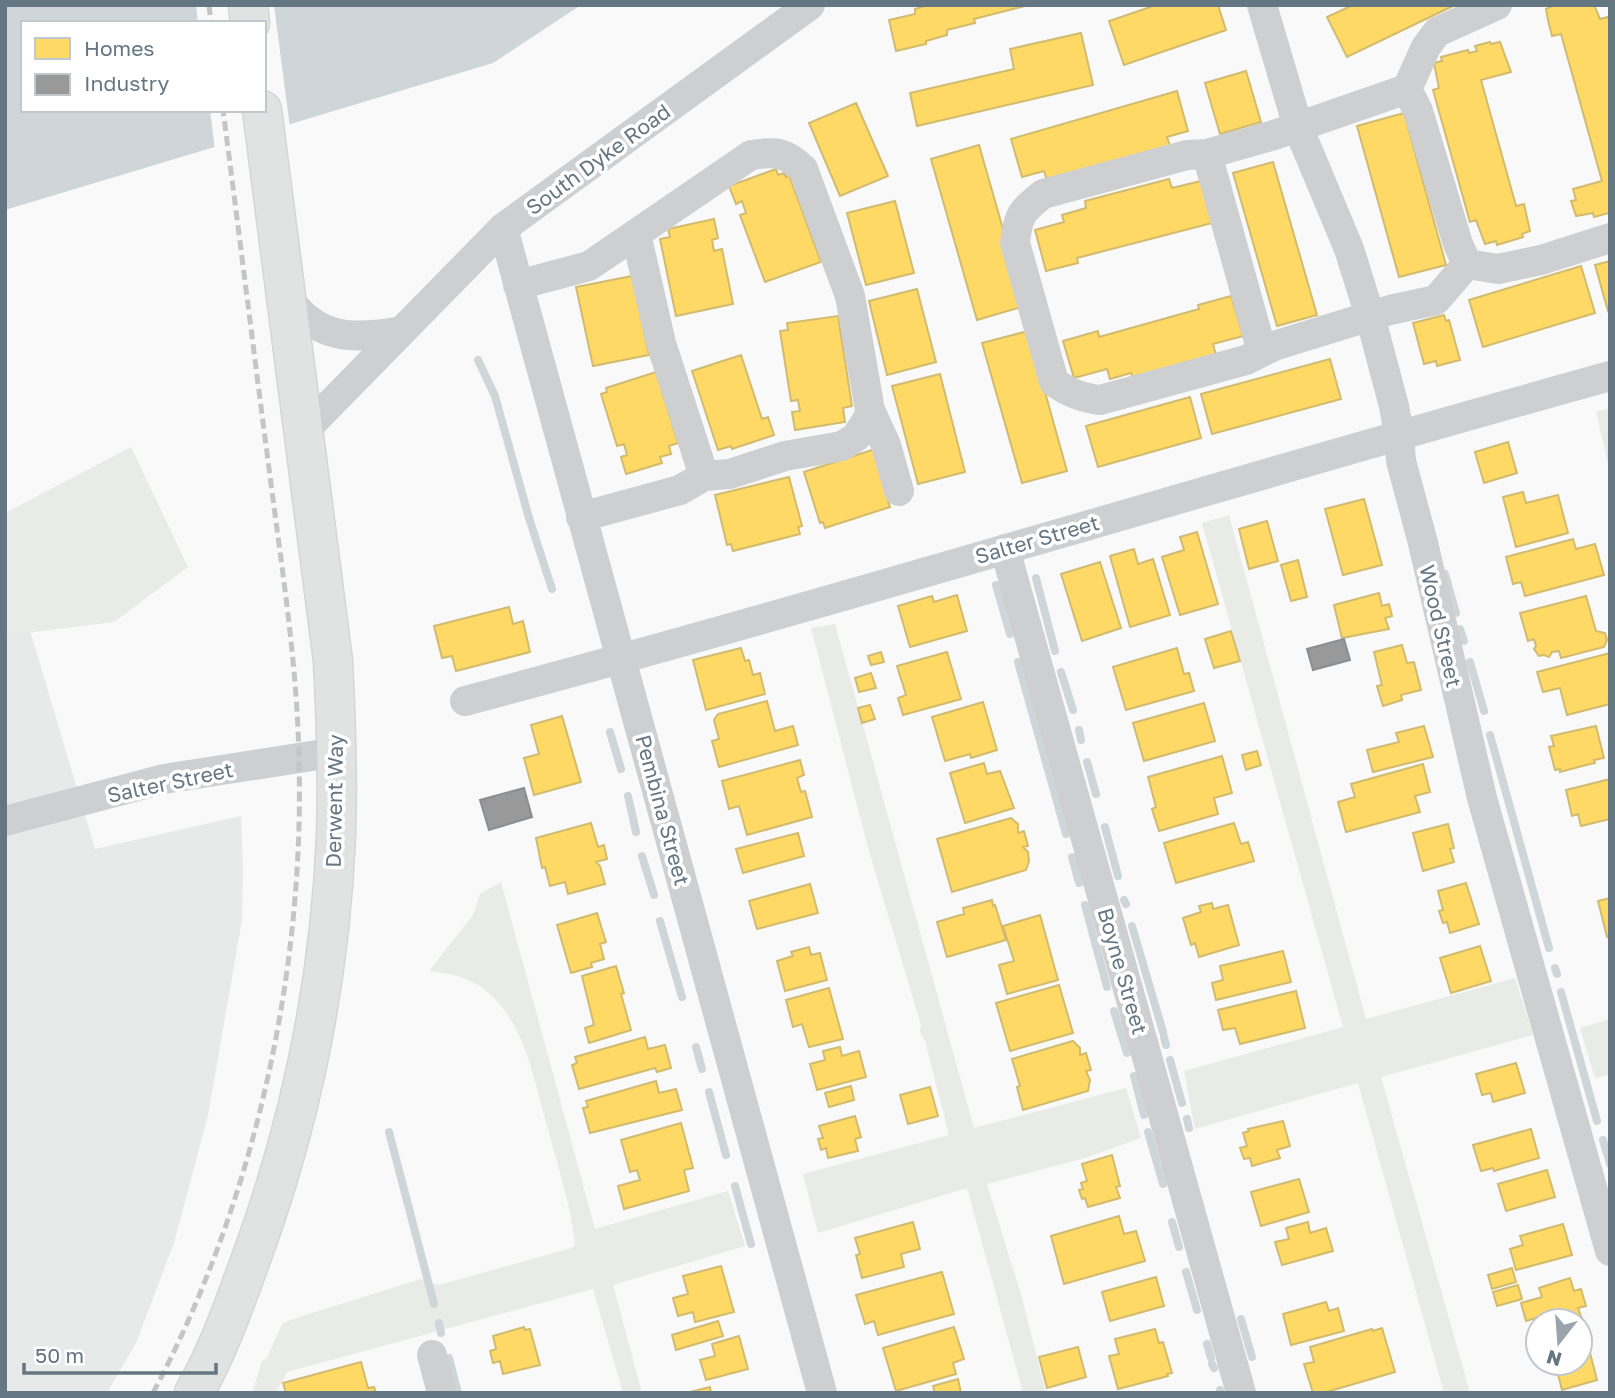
<svg xmlns="http://www.w3.org/2000/svg" width="1615" height="1398" font-family="'Golos Text',sans-serif">
<style>
.built{fill:#e8e9e9}
.green{fill:#e8ebe6}
.water{fill:#ced6d9;fill-rule:evenodd}
.pier{fill:#f9f9f9}
.homes{fill:#ffd966;stroke:#d1bb6f;stroke-width:2}
.industry{fill:#999;stroke:#898e92;stroke-width:2}
.lines{fill:none;stroke-linecap:round;stroke-linejoin:round}
.stream{stroke:#ced6d9;stroke-width:8}
.major-casing{stroke:#d5d6d7;stroke-width:41}
.minor{stroke:#cecfd0;stroke-width:30}
.major{stroke:#e1e2e2;stroke-width:38}
.rail{stroke:#c3c5c6;stroke-width:5;stroke-dasharray:10 5;stroke-linecap:butt}
.labels{text-anchor:middle;dominant-baseline:central;stroke-width:7;stroke-linejoin:round;paint-order:stroke}
.street-label{font-size:21px;fill:#657683;stroke:#fff}
</style>
<rect width="100%" height="100%" fill="#f9f9f9"/>
<!-- built -->
<path class="built" d="M5 546 95 849 241 816 243 871 242 920 208 1115 174 1243 136 1343 107 1393H5Z"/>
<!-- green -->
<path class="green" d="M1610 408V472L1596 412Z
M131 447 188 567 114 622 17 634 5 639V513Z
M1229 515 1366 1019 1515 978 1533 1035 1381 1077 1470 1393H1444L1358 1083 1195 1129 1184 1071 1343 1027 1202 523Z
M835 624 974 1128 1126 1088 1141 1138 1082 1159 987 1184 1022 1298 1046 1393H1023L967 1188 818 1233 803 1174 949 1135 925 1041 920 1032 921 1025 869 851 811 628Z
M501 882 595 1229 728 1191 745 1246 613 1285 642 1393H623L593 1289 287 1372 276 1393H252L262 1361 267 1358 282 1324 293 1319 421 1279 439 1285 572 1248 575 1245C571 1205 558 1168 548 1129 535 1086 527 1029 492 996 473 978 454 974 429 971L473 915 480 894Z
M1610 1019V1074L1595 1078 1580 1028Z"/>
<!-- water -->
<path class="water" d="M5 5H581L493 63 5 210ZM23 23H264V110H23Z"/>
<!-- pier -->
<path class="pier" d="M196 5H274L290 128 215 151 210 110H264V23H198Z"/>
<!-- homes -->
<path class="homes" d="M928 5H1029L974 19 975 23 947 30V35L926 41V44L896 51 889 20 915 14V9Z
M1156 5H1218L1226 30 1124 65 1109 21Z
M1353 5H1455L1347 57 1327 17Z
M1554 5H1594L1600 19 1608 17 1610 23V208L1609 213 1594 217 1593 213 1576 216 1571 201 1576 200 1573 189 1602 181 1561 34 1552 36 1548 20 1546 9Z
M1081 33 1093 85 917 126 910 93 1014 69 1010 49Z
M1490 42 1491 44 1500 42 1511 72 1481 80 1516 206 1524 204 1530 231 1522 234 1523 237 1497 245 1496 241 1485 244 1476 220 1470 222 1433 90 1439 88 1434 63 1442 61 1441 57 1468 50 1469 53 1477 51 1475 46Z
M1246 71 1261 122 1220 134 1205 83Z
M1177 91 1188 131 1167 137 1170 146 1047 180 1044 171 1022 177 1011 139Z
M856 103 888 176 840 196 809 123Z
M1404 113 1446 265 1399 277 1357 126Z
M979 145 1025 306 977 320 931 159Z
M1273 162 1317 315 1277 326 1233 173Z
M776 169 778 175 784 173 786 177 789 175 821 262 765 282 740 215 746 213 742 201 736 204 729 186Z
M1169 179 1172 188 1201 181 1212 223 1077 258 1078 263 1046 271 1035 230 1064 222 1062 215 1086 208 1085 201Z
M895 201 914 273 866 285 847 213Z
M714 219 718 238 712 240 714 251 722 249 733 304 676 316 660 239 670 237 668 229Z
M1610 261V310L1608 311 1595 265Z
M1581 266 1595 313 1483 347 1469 300Z
M632 276 649 355 593 366 576 287Z
M917 289 936 362 887 375 869 301Z
M1231 296 1243 336 1213 344 1216 355 1133 378 1131 373 1110 379 1107 369 1074 378 1063 341 1098 331 1099 337 1199 309 1198 305Z
M1444 315 1446 321 1449 320 1460 360 1437 366 1436 361 1424 364 1413 323Z
M838 316 852 406 843 408 845 422 795 430 792 412 800 411 798 400 791 401 780 331 788 330 787 323Z
M1028 331 1067 471 1022 483 982 343Z
M741 355 762 419 768 417 774 435 732 449 731 446 718 450 692 371Z
M1330 359 1341 399 1212 434 1201 394Z
M656 372 678 443 669 446 671 454 660 457 662 463 626 474 621 457 627 455 624 444 617 446 601 394 607 392 606 388Z
M940 374 965 472 918 484 892 386Z
M1190 397 1201 438 1098 467 1086 426Z
M1508 442 1517 473 1484 483 1475 452Z
M875 449 892 500 888 501 890 507 825 528 823 522 820 523 804 472Z
M789 477 802 526 798 527 800 534 733 551 731 544 727 545 715 495Z
M1523 492 1526 503 1558 495 1568 533 1516 547 1503 497Z
M1364 499 1382 565 1343 575 1325 509Z
M1267 521 1278 561 1249 569 1239 529Z
M1197 532 1218 604 1180 615 1162 557 1184 550 1180 537Z
M1573 539 1576 549 1595 544 1604 575 1525 596 1521 582 1513 584 1506 557Z
M1134 549 1138 564 1153 559 1170 615 1130 627 1110 556Z
M1298 560 1307 597 1291 601 1281 565Z
M1100 562 1121 628 1082 641 1061 574Z
M1379 593 1382 606 1389 604 1392 616 1385 618 1389 629 1342 638 1334 605Z
M957 595 967 631 910 647 898 606 932 596 934 602Z
M1586 596 1596 631 1605 633 1607 640 1604 647 1561 658 1559 651 1552 652 1549 657 1544 655 1539 656 1534 649 1536 646 1534 639 1528 641 1520 613Z
M509 607 513 624 523 621 530 652 456 671 452 656 442 658 434 626Z
M1231 631 1240 661 1214 668 1205 639Z
M1402 645 1407 663 1414 662 1421 690 1401 695 1402 700 1383 706 1377 686 1382 685 1374 652Z
M741 648 745 661 749 660 753 675 760 673 765 694 706 710 693 660Z
M1177 648 1184 674 1189 673 1194 691 1126 710 1113 667Z
M881 652 884 662 871 665 868 656Z
M947 652 961 699 903 715 898 698 906 695 897 666Z
M1610 653V704L1567 715 1560 688 1543 692 1537 672Z
M871 673 876 688 859 692 855 678Z
M767 701 775 731 793 726 798 745 719 767 712 741 719 739 714 720 718 714Z
M983 702 997 750 971 758 970 754 945 761 932 717Z
M1204 703 1215 741 1144 761 1133 723Z
M870 705 875 719 862 723 858 708Z
M562 716 581 782 534 795 524 758 539 754 531 725Z
M1424 726 1433 757 1373 772 1367 750 1399 742 1396 733Z
M1596 726 1604 758 1594 760 1595 763 1590 764 1560 772V769L1555 770 1549 747 1554 746 1551 736Z
M1257 751 1261 765 1246 770 1242 755Z
M1222 756 1232 793 1214 798 1218 814 1159 831 1152 809 1156 807 1148 777Z
M800 760 804 775 797 778 801 792 805 791 812 817 747 835 739 806 729 809 722 781Z
M984 763 987 774 1000 771 1014 808 965 823 950 773Z
M1423 764 1430 792 1415 796 1420 812 1346 832 1338 802 1355 797 1351 784Z
M1610 779V819L1581 826 1578 814 1572 816 1566 790Z
M1011 818 1018 824V833L1024 831 1028 846 1023 847 1028 852 1029 861 1026 870 952 892 937 839Z
M591 823 598 847 604 845 607 859 596 862 600 866 605 884 568 894 565 882 550 886 545 867 542 868 536 838Z
M1234 823 1241 844 1248 842 1254 861 1176 883 1164 843Z
M1448 824 1454 848 1450 849 1454 862 1423 871 1413 833Z
M798 833 804 856 743 873 736 849Z
M1466 883 1479 924 1450 933 1447 922 1443 923 1439 911 1443 910 1438 891Z
M810 884 818 913 757 929 749 901Z
M1610 898V936L1607 937 1598 901Z
M992 900 993 906 995 905 1006 940 947 957 937 922 964 914 963 908Z
M1212 903 1213 909 1228 905 1239 945 1199 957 1195 943 1191 945 1183 918 1201 912 1199 906Z
M597 913 606 942 600 944 604 959 591 963 592 967 571 973 557 925Z
M1040 915 1058 980 1007 994 999 965 1014 961 1003 926Z
M1480 946 1491 981 1451 993 1440 958Z
M809 947 811 955 820 953 827 980 785 991 777 961 793 956 791 952Z
M1283 951 1291 982 1216 1000 1212 983 1223 980 1220 966Z
M616 966 624 993 621 994 631 1030 589 1043 585 1028 594 1025 582 976Z
M1059 985 1073 1033 1010 1051 996 1003Z
M829 988 843 1039 809 1047 802 1024 793 1027 786 1000Z
M1296 991 1305 1028 1240 1044 1235 1028 1223 1030 1218 1010Z
M645 1037 648 1049 665 1045 671 1068 657 1072 655 1068 579 1089 572 1065 577 1063 575 1057Z
M1073 1041 1080 1048V1055L1086 1053 1091 1070 1086 1071 1090 1080 1088 1091 1023 1110 1017 1087 1020 1086 1012 1059Z
M840 1047 842 1056 859 1051 866 1077 817 1090 810 1064 825 1060 823 1051Z
M1516 1063 1525 1093 1493 1102 1491 1093 1482 1095 1476 1074Z
M656 1081 659 1093 676 1089 682 1110 590 1133 583 1108 588 1107 586 1101Z
M851 1086 854 1100 829 1107 825 1093Z
M930 1087 938 1116 908 1124 900 1095Z
M855 1116 861 1137 855 1139 858 1151 828 1158 826 1148 821 1150 818 1139 823 1138 819 1126Z
M1283 1121 1290 1146 1277 1150 1280 1158 1252 1166 1250 1158 1244 1159 1240 1148 1247 1146 1243 1133 1249 1131 1248 1129Z
M681 1123 693 1168 684 1170 689 1191 624 1209 618 1186 640 1180 637 1170 630 1172 621 1140Z
M1531 1129 1539 1158 1494 1171 1493 1168 1481 1171 1473 1145Z
M1112 1155 1120 1186 1116 1187 1120 1198 1088 1207 1085 1198 1082 1199 1079 1190 1083 1189 1081 1183 1087 1181 1082 1164Z
M1547 1170 1555 1197 1506 1211 1498 1184Z
M1299 1179 1309 1212 1261 1226 1251 1192Z
M1119 1216 1124 1234 1136 1231 1145 1261 1064 1284 1051 1236Z
M913 1222 920 1249 901 1254 904 1267 862 1278 856 1255 860 1254 855 1238Z
M1308 1222 1310 1233 1326 1228 1333 1251 1282 1265 1275 1242 1289 1239 1286 1228Z
M1563 1224 1572 1255 1516 1270 1510 1249 1523 1245 1520 1236Z
M721 1266 734 1312 695 1322 693 1312 678 1316 673 1298 688 1294 683 1276Z
M1512 1268 1516 1282 1492 1289 1488 1275Z
M942 1272 954 1314 878 1335 874 1321 865 1324 856 1295Z
M1156 1277 1164 1306 1110 1321 1102 1292Z
M1570 1278 1574 1291 1581 1289 1586 1306 1578 1308 1582 1319 1573 1321H1544L1542 1316 1526 1321 1521 1303 1542 1297 1539 1288Z
M1518 1285 1522 1299 1497 1306 1493 1292Z
M1326 1302 1329 1311 1338 1308 1344 1331 1291 1345 1283 1314Z
M718 1321 723 1336 676 1350 672 1335Z
M524 1327 525 1330 530 1329 540 1365 503 1374 500 1361 493 1363 490 1351 496 1349 493 1336Z
M954 1327 964 1359 953 1363 956 1374 896 1391 883 1348Z
M1382 1328 1395 1372 1323 1393H1313L1304 1364 1314 1362 1310 1347 1372 1329 1373 1331Z
M1155 1329 1159 1343 1163 1342 1172 1373 1167 1374 1168 1376 1118 1389 1109 1356 1119 1354 1115 1339Z
M739 1336 748 1369 706 1380 700 1360 715 1356 712 1344Z
M1587 1341 1597 1380 1562 1390 1555 1363H1580V1343Z
M1078 1347 1086 1377 1047 1388 1039 1357Z
M361 1362 368 1388 374 1387 376 1393H286L283 1383Z
M958 1379 961 1393H935L933 1386Z
M710 1387 711 1393H686Z"/>
<!-- industry -->
<path class="industry" d="M1344 639 1350 660 1313 670 1307 649Z
M524 788 532 817 489 830 480 800Z"/>
<g class="lines">
<!-- stream -->
<path class="stream" d="M478 360 495 396 529 518 552 589
M1445 574 1456 613
M1036 578 1055 651
M996 585 1010 634
M1460 629 1464 641
M1018 662 1066 834
M1470 662 1484 711
M1061 672 1073 710
M1079 730 1081 740
M610 732 621 769
M1490 735 1549 948
M1087 762 1096 794
M628 796 636 832
M1105 827 1118 876
M642 856 654 895
M1072 857 1079 883
M1124 900 1126 904
M1085 905 1107 987
M660 921 682 997
M1132 926 1163 1032
M1555 968 1557 974
M1561 992 1597 1121
M1114 1011 1118 1024
M1119 1027 1127 1053
M1164 1037 1166 1045
M696 1047 702 1069
M1170 1060 1182 1103
M1134 1076 1144 1115
M709 1092 726 1155
M1187 1119 1189 1128
M389 1132 434 1304
M1148 1132 1163 1184
M1603 1140 1610 1164
M735 1186 751 1244
M1172 1222 1179 1247
M1186 1272 1197 1310
M1241 1319 1252 1357
M439 1323 441 1333
M1207 1344 1211 1358
M449 1358 458 1393
M1212 1364 1214 1368
M1220 1390V1393"/>
<defs>
<path id="major" d="M248 5 250 23
M194 1393C219 1350 235 1302 252 1256 301 1122 330 979 336 836 338 778 336 719 333 661L262 110"/>
</defs>
<!-- major casing -->
<use href="#major" class="major-casing"/>
<!-- minor -->
<path class="minor" d="M1262 5 1298 127 1349 249 1370 316 1394 406 1399 434 1401 461 1423 543 1482 798 1610 1251
M1497 5 1437 32 1426 47 1407 89 1271 136 1207 154 1187 155 1043 194C1021 212 1018 215 1015 243L1054 382C1069 393 1082 398 1100 400L1246 360 1274 346 1390 310 1436 300 1467 264 1498 269 1541 260 1610 238
M1407 89 1418 111 1458 244 1467 264
M1207 154 1262 352
M503 228 822 1393
M636 234 661 343 704 476
M518 285 589 266 751 155C776 151 785 152 803 169L850 296 870 410 886 445 899 491
M286 295C316 340 353 340 402 331L304 431
M402 331 503 228 810 5
M581 517 680 490 704 476 730 474 785 456 842 446 856 437 871 414
M1005 549 1241 1393
M465 701C848 599 1227 482 1610 376
M5 821 164 779 337 752
M432 1355 442 1393"/>
<!-- major -->
<use href="#major" class="major"/>
<!-- rail -->
<path class="rail" d="M209 5 211 23
M153 1393C254 1203 305 973 299 758 297 663 282 570 270 476 254 354 239 232 223 110"/>
</g>
<g class="labels">
<!-- street labels -->
<g class="street-label">
<text transform="translate(598 159) rotate(-36)">South Dyke Road</text>
<text transform="translate(1037 539) rotate(-16)">Salter Street</text>
<text transform="translate(1441 626) rotate(77)">Wood Street</text>
<text transform="translate(170 782) rotate(-12)">Salter Street</text>
<text transform="translate(334 801) rotate(-89)">Derwent Way</text>
<text transform="translate(663 810) rotate(75)">Pembina Street</text>
<text transform="translate(1123 971) rotate(74)">Boyne Street</text>
</g>
</g>
<!-- border -->
<rect width="1615" height="1398" fill="none" stroke="#657683" stroke-width="14"/>
<!-- legend -->
<rect x="21" y="21" width="245" height="91" fill="#ffffff" stroke="#c1c8cd" stroke-width="2"/>
<rect x="35" y="38" width="35" height="21" fill="#ffd966" stroke="#c1c8cd" stroke-width="2"/>
<text x="84" y="56" font-size="21" fill="#657683">Homes</text>
<rect x="35" y="74" width="35" height="21" fill="#999999" stroke="#c1c8cd" stroke-width="2"/>
<text x="84" y="91" font-size="21" fill="#657683">Industry</text>
<!-- north arrow -->
<g transform="translate(1559 1342) rotate(197)"><circle r="33" fill="#ffffff" stroke="#c1c8cd" stroke-width="2"/>
<path d="M0-5L12 26L0 18L-12 26Z" fill="#99a4ac"/>
<text y="-10" font-size="19" font-weight="bold" text-anchor="middle" fill="#657683">N</text>
</g>
<!-- scale -->
<path d="M24 1363v10h192v-10" fill="none" stroke="#657683" stroke-width="3.5"/>
<text x="35" y="1363" font-size="21" fill="#657683" stroke="#ffffff" stroke-width="5" paint-order="stroke">50 m</text>
</svg>
